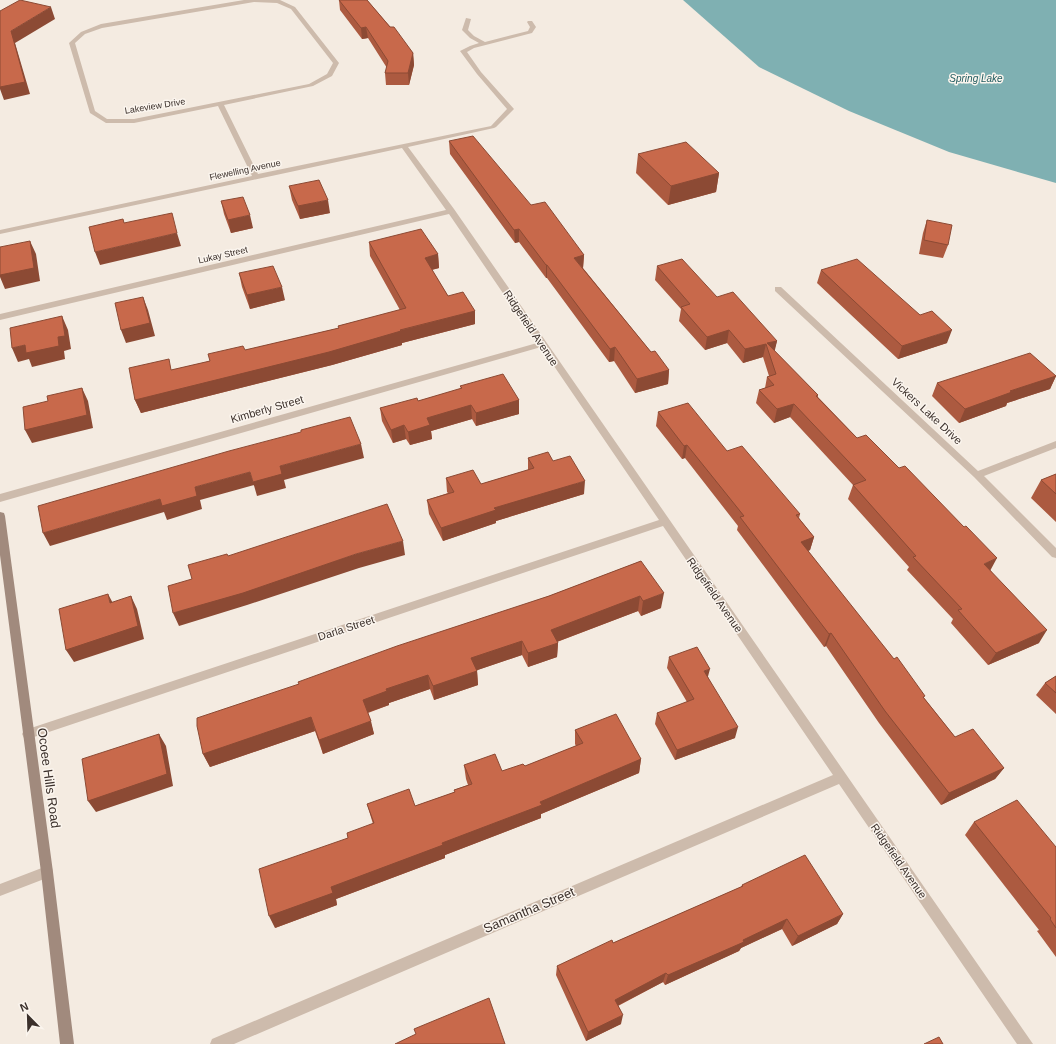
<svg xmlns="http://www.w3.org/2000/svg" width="1056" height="1044" font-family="Arial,sans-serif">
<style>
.water{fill:#7fb0b2}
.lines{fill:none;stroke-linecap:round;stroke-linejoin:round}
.lane{fill:#cdbbac;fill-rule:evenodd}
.street{fill:#cdbbac;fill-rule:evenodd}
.secondary{fill:#a18a7d;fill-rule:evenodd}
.wall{fill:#ac5a40}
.shaded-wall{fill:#8c4a34}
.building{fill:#c8694b;stroke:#8c4a34}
.labels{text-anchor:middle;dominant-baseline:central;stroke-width:3;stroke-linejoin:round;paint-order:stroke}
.far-street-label{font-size:9px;fill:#3b302b;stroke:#fbf5ee}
.far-water-label{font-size:10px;font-style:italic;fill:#1f5a5e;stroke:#fbf5ee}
.street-label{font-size:11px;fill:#3b302b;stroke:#fbf5ee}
.near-street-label{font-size:13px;fill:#3b302b;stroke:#fbf5ee}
</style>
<rect width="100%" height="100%" fill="#f4ebe1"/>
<!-- water -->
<path class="water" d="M683 0H1056V183L949 152 849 111 759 67Z"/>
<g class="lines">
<!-- lane -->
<path class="lane" d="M466 18 471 19 468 30 474 36 485 42 528 31 530 27 527 22 528 21H532L536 27 532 33 474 48 467 52 481 72 514 109 496 127 491 126 507 109 477 74 460 51 470 46 479 43 470 38 462 30Z"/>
<!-- street -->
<path class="street" d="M244 0H280L295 7 339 63 332 76 313 86 224 105 258 174 496 125V127L494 128 408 147 454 209 1033 1044H1017L839 784 234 1044H210L212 1039 833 775 663 526 28 739 24 738 22 734 24 730 28 729 659 520 541 347 0 502V494L537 343 449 214 0 320V314L446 210 402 148 0 234V230L252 176 218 106 134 123H106L90 113 69 43 81 32 101 24ZM254 2 277 3 291 9 333 63 327 74 309 84 134 119H107L95 111 75 43 85 34 102 28Z
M775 287H781L978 471 1056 441V448L984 476 1056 548V558L1052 557 974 477 775 291Z
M47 866 52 868 53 872 52 876 0 896V884Z"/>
<!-- secondary -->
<path class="secondary" d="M0 512 4 513 5 516 53 872 74 1044H60L41 872 0 555Z"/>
</g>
<!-- wall -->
<path class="wall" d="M339 0H367L413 53 414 65 409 85H386L385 73 387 68 368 38 362 39 340 10Z
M449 141 531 205 584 255 583 268 651 352 669 370 668 384 635 393 614 361 609 362 547 278H546L519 242 515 243 450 154Z
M638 154 719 173 716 192 668 205 636 173Z
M289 186 330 213 300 219 292 200Z
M221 201 253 228 231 233 224 214Z
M927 220 948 245 943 258 919 254 923 233Z
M369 242 438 254 439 268 432 270 448 296 475 311V324L402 343V345L332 365 141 413 135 400 172 370 210 361 245 350 339 328 338 326 400 310 370 256Z
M657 266 717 297 777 341 774 351 818 395V397L857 438 991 571 1039 643 988 665 951 623 953 619 907 570 909 567 848 499 853 485 790 417 774 423 756 403 759 390 765 388 767 377 769 376 763 357 743 363 727 343 705 350 679 321 681 309 655 280Z
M821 270 947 343 898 359 817 283Z
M239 273 285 300 250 309 242 287Z
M1056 375V376L1050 389 1007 403 1006 406 959 423 932 396 937 383Z
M460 386 519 400V414L476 426 472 419 431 431 432 439 410 445 406 439 393 443 382 421 380 408 418 401 461 389Z
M658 412 727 451 800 514 799 518 814 537 810 550 808 551 955 737 1004 768 995 779 941 805 879 723 826 646 824 647 737 530 738 526 685 458 682 459 656 426Z
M528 458 553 461 584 494 496 521V523L443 541 429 514 427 500 448 493 447 492 446 478 481 484 528 470Z
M1056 474V522L1031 498 1041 480Z
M641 561 661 608 641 616 638 611 557 642 558 643 557 657 528 667 522 655 477 670 478 685 434 700 430 689 389 703V705L368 713 374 734 323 754 315 731 210 767 203 754 299 684 549 596Z
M669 657 708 677 735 738 675 760 655 724 657 713 687 702 667 668Z
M1056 676V714L1036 695 1045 683Z
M575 730 641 759 639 773 541 814V818L445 855V858L336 899 337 905 275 928 348 838 373 824 367 804 415 806 455 792 454 790 468 785 466 779 464 765 502 771 525 766 576 746 575 744Z
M974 822 1056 847V957L1037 931 1039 930 965 835Z
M742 885 843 914 837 924 792 946 782 929 741 948 739 951 665 985 663 982 618 1006 621 1024 586 1041 556 975 557 966 613 943 741 887Z"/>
<!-- shaded-wall -->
<path class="shaded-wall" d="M51 7 55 19 15 43 30 94 4 100 0 89V87L11 31Z
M366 27 368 38 362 39 361 28Z
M413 53 414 65 409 85 408 73Z
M719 173 716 192 668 205 671 186Z
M328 200 330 213 300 219 298 206Z
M250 215 253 228 231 233 228 220Z
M519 229V242L515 243 514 230Z
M177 233 181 246 100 265 95 252Z
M30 241 36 254 40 281 5 289 0 277V275Z
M438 254 439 268 426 271 425 258Z
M584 255 583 268 574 258Z
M546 265H547V278H546Z
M282 287 285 300 250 309 247 295Z
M143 297 148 310 155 336 126 343 121 330Z
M475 311V324L402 343V345L332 365 141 413 135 400Z
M62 316 68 330 71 349 64 351 65 359 32 367 29 359 18 362 12 348 58 337Z
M729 330 727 343 705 350 707 337Z
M952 330 947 343 898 359 902 346Z
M777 341 774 354 767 343Z
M766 344 763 357 743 363 745 349Z
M615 347 614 361 609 362 610 349Z
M669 370 668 384 635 393 637 379Z
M1056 376 1050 389 1007 403 1006 406 959 423 965 409 1010 391Z
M82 388 88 401 93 428 32 443 25 430Z
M519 400V414L476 426V413Z
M794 404 790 417 774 423 777 409Z
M471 405 472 419 431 431 432 439 410 445 408 432 427 418Z
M404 425 406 439 393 443 391 430Z
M361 444 364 458 284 480 286 488 257 496 253 482 280 466Z
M687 445 685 458 682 459 684 446Z
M250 472 254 485 200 500 202 509 167 520 164 512 50 546 43 533 160 499 195 487Z
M585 481 584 494 496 521V523L443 541 441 528 494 508Z
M814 537 810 550 797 556 801 542Z
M403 541 405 555 359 568 247 605 179 626 173 613 356 554Z
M997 558 990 571 984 564Z
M664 593 661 608 641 616 643 601Z
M108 594 115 607 110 603Z
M131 596 137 609 144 639 74 662 66 650Z
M640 596 638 611 551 644V630Z
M1047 630 1039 643 988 665 996 653Z
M831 633 826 646 824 647 829 634Z
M522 641V655L472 672 471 658Z
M558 643 557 657 528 667V653Z
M710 669 707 680 704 671Z
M477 671 478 685 434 700 433 686Z
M428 675 430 689 389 703V705L366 713 363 700 386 689Z
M311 717 315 731 210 767 203 754Z
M371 721 374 734 323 754 319 740Z
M738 727 735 738 675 760 677 750Z
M159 734 166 746 173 786 96 812 88 801Z
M641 759 639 773 541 814V818L445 855V858L336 899 337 905 275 928 269 916 331 887 442 843Z
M1004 768 995 779 941 805 949 793Z
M843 914 837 924 792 946 798 936Z
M787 919 782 929 741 948 739 951 665 985 668 975Z
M666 973 663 982 613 1008 615 1000Z
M623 1015 621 1024 586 1041 588 1032Z"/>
<!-- building -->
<path class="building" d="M20 0 51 7 11 31 25 82 0 87V11Z
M339 0H367L390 27H394L413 53 408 73H385L388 61 366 27 361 28Z
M473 136 531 205 545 202 584 255 574 258 651 352 655 351 669 370 637 379 615 347 610 349 547 265H546L519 229 514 230 449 141Z
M686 142 719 173 671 186 638 154Z
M319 180 328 200 298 206 289 186Z
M243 197 250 215 228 220 221 201Z
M172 213 177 233 95 252 89 227 123 219 124 223Z
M927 220 952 225 948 245 924 240Z
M421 229 438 254 425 258 448 296 463 292 475 311 400 330 401 331 329 352 135 400 129 368 169 359 171 370 210 361 208 354 243 346 245 350 339 328 338 326 406 308 369 242Z
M30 241 34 268 0 275V247Z
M682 259 717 297 733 292 777 341 767 343 818 395 816 396 857 438 866 435 899 468 905 466 964 527 966 526 997 558 984 564 1047 630 996 653 958 610 962 609 913 557 916 556 853 485 866 480 794 404 777 409 759 390 774 385 767 377 776 374 766 344 745 349 729 330 707 337 681 307 690 304 657 266Z
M857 259 920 315 932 311 952 330 902 346 821 270Z
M273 266 282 287 247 295 239 273Z
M143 297 150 323 121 330 115 303Z
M62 316 65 336 58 337 59 346 26 353 25 345 12 348 10 328Z
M1030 353 1056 376 1010 391 1012 392 965 409 937 383Z
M503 374 519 400 476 413 471 405 427 418 430 425 408 432 404 425 391 430 380 408 417 398 418 401 462 388 460 386Z
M82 388 87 415 25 430 23 407 48 401 47 396Z
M688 403 727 451 742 446 800 514 796 515 814 537 801 542 894 659 897 657 925 696 923 697 955 737 973 729 1004 768 949 793 885 711 831 633 829 634 740 517 744 516 687 445 684 446 658 412Z
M350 417 361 444 280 466 282 474 253 482 250 472 195 487 197 496 162 506 160 499 43 533 38 506 229 451 301 432V430Z
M548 452 553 461 570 456 585 481 494 508 496 510 441 528 427 500 454 492 446 478 473 470 481 484 534 468 528 458Z
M1056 474V494L1041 480Z
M387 504 403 541 356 554 243 593 173 613 168 586 192 579 188 565 227 554 228 556Z
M641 561 664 593 643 601 640 596 551 630 558 643 528 653 522 641 471 658 477 671 433 686 428 675 386 689 387 691 363 700 371 721 319 740 311 717 203 754 197 726V718L299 684 298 682 397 646 549 596Z
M108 594 110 603 131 596 138 626 66 650 59 609Z
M697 647 710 669 704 671 738 727 677 750 657 713 694 699 669 657Z
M1056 676V693L1045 683Z
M616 714 641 759 540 802 542 805 442 843 443 845 331 887 333 893 269 916 259 869 348 838 347 833 374 823 367 804 409 789 415 806 455 792 454 790 472 784 464 765 495 754 502 771 523 764 525 766 583 743 575 730Z
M159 734 167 774 88 801 82 759Z
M1017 800 1056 847V928L1050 919 1051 918 974 822Z
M805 855 843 914 798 936 787 919 743 940 744 942 668 975 666 973 615 1000 623 1015 588 1032 557 966 612 940 613 943 743 886 742 885Z
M489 998 505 1044H395L416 1034 414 1029Z
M939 1037 943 1044H924Z"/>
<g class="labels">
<!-- far-street labels -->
<g class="far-street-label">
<text transform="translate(155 106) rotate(-9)">Lakeview Drive</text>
<text transform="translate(245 170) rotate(-12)">Flewelling Avenue</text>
<text transform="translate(223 255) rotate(-13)">Lukay Street</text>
</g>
<!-- far-water labels -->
<g class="far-water-label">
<text x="976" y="78">Spring Lake</text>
</g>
<!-- street labels -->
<g class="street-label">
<text transform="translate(531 328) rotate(56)">Ridgefield Avenue</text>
<text transform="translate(267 409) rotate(-16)">Kimberly Street</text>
<text transform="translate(927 411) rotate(43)">Vickers Lake Drive</text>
<text transform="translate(715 595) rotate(55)">Ridgefield Avenue</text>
<text transform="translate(346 628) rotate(-18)">Darla Street</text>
<text transform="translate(899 861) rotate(55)">Ridgefield Avenue</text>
</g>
<!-- near-street labels -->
<g class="near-street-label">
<text transform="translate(49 778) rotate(82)">Ocoee Hills Road</text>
<text transform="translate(529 910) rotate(-23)">Samantha Street</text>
</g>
</g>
<!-- north arrow -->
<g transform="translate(28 1016) rotate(337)" stroke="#fbf5ee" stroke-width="3" paint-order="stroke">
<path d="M0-3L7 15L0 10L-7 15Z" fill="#3b302b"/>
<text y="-6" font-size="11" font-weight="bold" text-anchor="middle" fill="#3b302b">N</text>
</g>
</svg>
